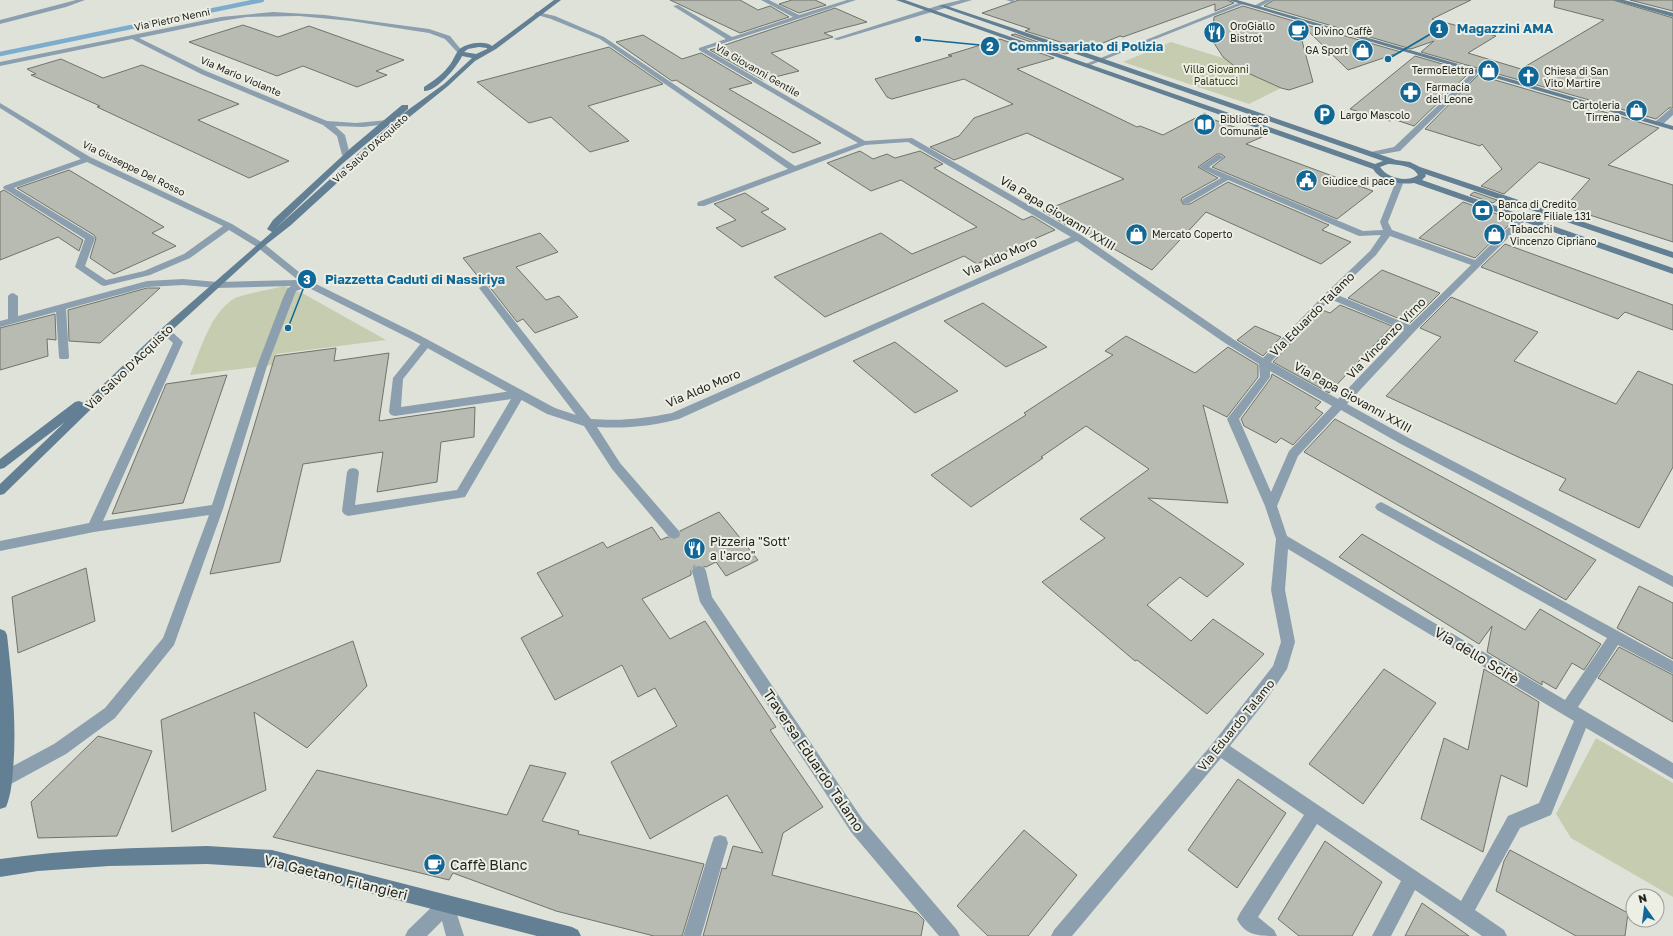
<svg xmlns="http://www.w3.org/2000/svg" width="1673" height="936" font-family="'Golos Text',sans-serif">
<style>
.green{fill:#c6ccaf}
.lines{fill:none;stroke-linecap:round;stroke-linejoin:round}
.stream{stroke:#7eaccc;stroke-width:4.5}
.building{fill:#b8bbb1;stroke:#70736a}
.street-tunnel{stroke:#b9bcb3;stroke-width:13;stroke-dasharray:13 6;stroke-linecap:butt}
.lane{fill:#8c9fae;fill-rule:evenodd}
.street{fill:#8c9fae;fill-rule:evenodd}
.secondary{fill:#627f94;fill-rule:evenodd}
.labels{text-anchor:middle;dominant-baseline:central;stroke-width:4;stroke-linejoin:round;paint-order:stroke}
.far-street-label{font-size:10px;fill:#232420;stroke:#edefe5}
.far-poi-label{font-size:10px;fill:#232420;stroke:#edefe5;text-anchor:start}
.far-park-label{font-size:10px;fill:#2f360f;stroke:#edefe5}
.street-label{font-size:12px;fill:#232420;stroke:#edefe5}
.poi-label{font-size:12px;fill:#232420;stroke:#edefe5;text-anchor:start}
.near-street-label{font-size:14px;fill:#232420;stroke:#edefe5}
.near-poi-label{font-size:14px;fill:#232420;stroke:#edefe5;text-anchor:start}
.leader{fill:none;stroke:#0f6898;stroke-width:1.5}
.callout-dot{fill:#0f6898;stroke:#edefe5;stroke-width:1.5}
.mark-label{font-size:12px;text-anchor:middle;font-weight:bold;fill:#fff}
.callout-label{font-size:13px;text-anchor:middle;font-weight:bold;fill:#0f6898;stroke:#edefe5;stroke-width:4;stroke-linejoin:round;paint-order:stroke}
</style>
<rect width="100%" height="100%" fill="#dfe2d8"/>
<!-- green -->
<path class="green" d="M1171 42 1226 59 1250 74 1281 88 1249 104 1123 62Z
M284 286 304 294 386 340 276 354 272 365 190 375C201 349 210 313 235 298 244 294 273 289 284 286Z
M1596 738 1673 783V897L1571 838 1556 814Z"/>
<g class="lines">
<!-- stream -->
<path class="stream" d="M0 54 262 0"/>
</g>
<!-- building -->
<path class="building" d="M670 0H740L758 10 770 6 789 17 740 33Z
M792 0H815L826 5 799 13 779 4Z
M1019 0H1227L1234 3 1215 11V4L1123 37 1120 36 1086 50 1025 31 1030 29 982 13Z
M1274 0H1471L1432 19 1496 36 1468 53 1521 69 1604 20 1554 7 1555 0H1613L1673 18V108H1669L1656 119 1421 52 1434 41 1411 49 1264 6Z
M1630 0H1673V11Z
M1243 6 1297 22 1313 82 1289 90 1281 88 1250 74 1233 65 1223 57 1212 40 1214 17Z
M835 8 867 22 824 33 833 37 771 53 799 71 763 80 710 50Z
M1300 23 1401 52 1348 70Z
M243 25 278 37 309 26 404 60 376 71 387 75 357 87 303 66 277 76 189 42Z
M1015 34 1069 53 1065 54 1011 35Z
M643 35 682 59 701 53 752 83 729 89 821 143 793 153 676 80 672 81 616 42Z
M1000 39 1054 58 1017 69 1137 127 1140 126 1163 135 1205 113 1212 119 1262 137 1246 144 1373 191 1337 219 1212 167 1225 157 1221 154H1217L1198 167 1218 178 1182 198 1181 200 1183 204H1190L1228 182 1329 225 1322 230 1351 242 1321 264 1206 212 1152 270 1069 224 1066 225 1043 211 1124 179 1027 133 954 160 930 147 959 136 974 118 1013 104 964 79 892 99 887 97 875 79 952 56 948 55Z
M609 47 663 84 588 106 629 141 590 152 551 117 529 123 477 82Z
M1415 56 1470 72 1414 126 1393 119 1390 121 1350 109Z
M61 59 103 78 142 65 239 104 198 120 289 161 249 178 97 107 100 106 31 75 36 74 27 69Z
M1478 75 1659 128 1608 165 1673 185V242L1565 207 1590 179 1539 162 1504 194 1481 186 1502 169 1482 144 1480 146 1425 129Z
M860 151 873 159 887 154 895 158 920 151 943 164 934 168 1023 220 1032 216 1055 230 977 264 964 256 825 317 774 277 881 233 912 254 977 227 901 180 871 191 827 163Z
M69 170 164 227 152 233 176 246 114 274 90 258 96 238 94 235 17 188Z
M4 190 83 240 79 251 58 237 0 260V192Z
M1474 192 1497 200 1493 203 1470 195Z
M745 193 769 209 761 212 786 229 742 247 716 228 736 220 714 204Z
M1463 202 1514 220 1475 258 1419 238Z
M540 233 558 252 516 267 546 300 559 296 578 317 535 333 523 319 517 322 488 285 484 284 463 258Z
M1505 244 1673 305V330L1625 312 1618 319 1481 267Z
M1382 270 1440 293 1410 323 1348 298Z
M147 288H160L100 343 69 341 68 310Z
M1451 297 1538 332 1514 361 1616 404 1638 371 1673 385V467L1639 528 1559 490 1566 479 1386 396 1441 337 1420 328Z
M983 303 1047 347 1006 367 944 321Z
M1340 305 1392 326 1329 393 1273 362 1322 310 1330 313Z
M55 314 56 340 47 339 48 356 0 370V328Z
M1255 326 1281 337 1263 356 1237 340Z
M1126 336 1195 373 1228 347 1258 365V377L1227 417 1203 405 1228 503 1148 498 1244 564 1207 597 1180 577 1147 605 1191 641 1213 619 1264 654 1207 714 1137 660 1135 661 1042 582 1105 538 1080 519 1149 469 1086 426 1041 457 1043 458 971 507 931 475 1026 415 1024 413 1113 355 1105 351Z
M895 342 958 391 915 413 853 361Z
M336 348 334 361 389 353 379 421 475 407 474 437 441 442 437 482 377 492 383 452 303 464 280 562 210 574 275 356Z
M1272 374 1321 402 1315 408 1323 413 1293 445 1281 438 1276 443 1244 426 1241 419 1271 378Z
M227 375 183 503 112 514 166 384Z
M1335 419 1596 560 1566 600 1304 452Z
M719 512 758 560 726 576 716 562 706 567 699 565 694 566 691 570V575L642 599 670 639 705 621 776 727 770 730 823 807 783 833 772 875 917 913 924 920 921 936H703L722 868 726 869 733 846 763 853 727 795 650 839 611 762 677 726 655 688 638 697 622 665 555 700 521 638 563 616 537 573 603 542 607 548 652 527 661 540 667 537 675 540 680 537V531Z
M1362 534 1525 630 1540 609 1601 644 1584 670 1572 663 1556 689 1542 681V685L1487 652 1492 626 1479 644 1339 557Z
M86 568 95 621 18 653 12 597Z
M1639 586 1673 603V659L1617 628Z
M353 641 367 686 307 748 254 712 266 790 172 832 161 720Z
M1619 647 1673 675V722L1598 678Z
M1384 669 1436 703 1363 804 1309 764Z
M1484 669 1539 702 1527 787 1501 775 1483 852 1421 819 1444 738 1468 750Z
M98 736 152 751 117 836 38 838 31 802Z
M530 765 566 773 542 821 579 831 578 834 704 864 682 936H654L556 911 453 873 449 880 273 837 317 770 507 815Z
M1238 779 1286 813 1237 888 1188 850Z
M1024 830 1077 875 1028 936H988L957 906Z
M1325 841 1382 882 1352 936H1299L1278 919Z
M1510 850 1628 913 1625 936H1576L1496 891 1504 861Z
M1422 903 1469 936H1405Z"/>
<g class="lines">
<!-- street-tunnel -->
<path class="street-tunnel" d="M674 534 699 571"/>
<!-- lane -->
<path class="lane" d="M183 279 217 282 222 285 217 288 183 285 147 287 66 309 69 357 68 359H60L59 357 56 312 0 327V321L8 319V296L10 294 13 293 18 296V316L147 281Z
M426 341 431 344 403 379 401 407 519 390 523 391 525 394 465 497 348 516 344 514 342 511 347 472 349 469 353 468 357 469 359 472 355 505 457 490 511 399 395 416 391 415 389 412 393 378 422 342Z
M720 835 726 837 728 843 701 936H683L712 843 714 837Z
M446 896 452 899 464 936H446L442 921 427 936H405L408 930 440 899Z"/>
<!-- street -->
<path class="street" d="M76 0H85L66 7 0 24V20Z
M761 0H769L799 15 847 0H856L706 49 865 141 912 138 1081 235 1233 339 1263 358 1326 293 1370 251 1381 235 1359 236 1228 180 1189 203H1183L1182 201 1183 199 1221 178 1199 167 1217 155H1220L1224 157 1209 167 1363 231 1383 230 1380 222 1396 181 1400 179H1403L1404 181 1388 222 1392 230 1475 260 1519 217H1525L1526 219 1525 221 1415 331 1347 404 1407 437 1673 576V587L1399 443 1341 410 1298 456 1277 506 1287 536 1565 700 1607 638 1377 510 1375 507 1377 504 1381 502 1385 504 1673 661V674L1618 645 1578 707 1673 763V779L1586 728 1551 815 1520 828 1475 910 1504 930 1507 936H1482L1415 890 1391 936H1372L1401 881 1317 824 1258 917 1274 930 1277 936C1260 936 1245 936 1237 919L1240 913 1304 815 1221 758 1072 936H1051L1054 930 1213 743 1273 666 1281 642 1271 590 1276 539 1265 506 1227 419 1260 377 1259 364 1225 343 1077 241 917 311 679 419C652 426 625 429 597 427L620 463 679 531 680 534 679 537 674 539 669 537 612 469 584 426 547 414 411 339 307 287 296 291 267 366 223 509 174 645 115 718 66 754 11 784 5 787 0 785V773L54 744 105 708 163 638 209 515 94 532 0 551V541L89 523 173 343 160 331 165 328 169 329 183 342 103 521 212 505 257 366 283 298 287 289 291 286 217 288 212 285 217 282 298 280 257 247 229 230 190 258 150 275 104 286 101 285 75 267 85 239 3 188 4 186 81 159 0 108V103L90 157 232 224 263 243 310 281 419 335 555 408 576 415 479 288 484 285 487 286 591 419C622 421 642 419 672 413L1071 237 908 142 865 145 704 206H698L697 204 698 202 788 169 600 39 551 19 534 14 537 12 555 16 604 37 795 166 858 143 699 50V48L726 39 673 6 678 5 732 37 793 17ZM87 162 223 226 184 254 144 271 106 280 85 266 95 238 93 236 14 188ZM1390 236 1471 265 1410 325 1335 294 1376 255ZM1330 299 1404 330 1338 399 1271 362ZM1270 371 1332 406 1289 451 1271 492 1239 419 1270 377ZM1288 549 1574 721 1539 803 1508 816 1461 901 1230 746 1264 703 1287 669 1295 642 1285 590Z
M961 0H972L838 40 833 39 940 5Z
M1006 0H1015L1012 2Z
M1265 0H1273L1257 8 1252 7Z
M1241 2 1246 3 1088 66 1083 65Z
M273 12 325 15 429 29 450 36 463 52 458 53 445 39 429 33 351 21 299 16 247 17 221 21 139 38 206 71 327 121 356 123 388 120V124L363 127 335 126 345 135 350 155 346 157 342 155 337 136 323 125 201 74 132 39 0 66V62L221 17Z
M1475 70 1478 72 1475 77 1400 151 1371 156V152L1394 147 1470 75 1473 71Z
M1670 109H1673V115L1662 125H1656V121Z
M699 566 704 567 706 571 712 597 863 820 957 930 960 936H939L851 832 700 602 692 571 694 567Z"/>
<!-- secondary -->
<path class="secondary" d="M554 0H561L496 49 475 61 448 86 407 119 291 225 263 247 169 333 4 494 0 495V484L65 422 4 468 0 469V459L75 402 79 401 84 403 161 329 272 232 267 229 273 220 352 147 402 105H408V109L342 164 276 228 401 115 444 84 472 58 462 56C458 66 436 92 424 91V87C433 81 442 75 448 67 453 62 454 56 458 51 464 43 485 40 492 46ZM479 47 487 48V49L476 54 464 52 468 49Z
M896 0H905L1375 164 1383 161 939 6 944 5 1081 51 1396 160 1410 162 1420 167 1673 252V258L1425 174 1426 176 1422 180 1673 268V274L1414 183C1400 185 1381 182 1373 169ZM1388 164C1398 165 1413 165 1418 175 1407 183 1387 178 1380 167Z
M1228 0H1237L1673 126V130Z
M1614 0H1624L1673 13V17Z
M0 629 5 631 7 635C12 680 17 725 13 770 12 782 11 795 6 807L0 809Z
M207 846 272 850 572 927 578 930 581 936H537L272 868 207 864 109 866 38 871 0 877V859C69 849 138 848 207 846Z"/>
</g>
<!-- icons -->
<defs>
<symbol id="cafe-disc" viewBox="-11 -11 22 22"><circle r="9.5" fill="#0f6898" stroke="#edefe5"/><path d="M-5.5-4.5H6V0H3Q3 3.5 0 3.5H-2.5Q-5.5 3.5-5.5 0ZM3-3.2v2h1.7v-2ZM-6 4.5H4V6H-6Z" fill="#fff"/></symbol>
<symbol id="restaurant-disc" viewBox="-11 -11 22 22"><circle r="9.5" fill="#0f6898" stroke="#edefe5"/><path d="M-5-6h1v4h1v-4h1v4h1v-4h1v5L-1.5 .5V6h-2V.5L-5-1ZM5-6V6H3V1.5H1.5Q1.5-4 5-6Z" fill="#fff"/></symbol>
<symbol id="shop-disc" viewBox="-11 -11 22 22"><circle r="9.5" fill="#0f6898" stroke="#edefe5"/><path d="M-5-2.5h2.3a2.7 3.5 0 0 1 5.4 0H5L5.5 6h-11ZM-1.5-2.5h3a1.5 2.3 0 0 0-3 0Z" fill="#fff"/></symbol>
<symbol id="church-disc" viewBox="-11 -11 22 22"><circle r="9.5" fill="#0f6898" stroke="#edefe5"/><path d="M-1.2-6h2.4v3.5h3.3v2.4h-3.3V6h-2.4V-.1h-3.3v-2.4h3.3Z" fill="#fff"/></symbol>
<symbol id="pharmacy-disc" viewBox="-11 -11 22 22"><circle r="9.5" fill="#0f6898" stroke="#edefe5"/><path d="M-2-6h4v4h4v4h-4v4h-4v-4h-4v-4h4Z" fill="#fff"/></symbol>
<symbol id="parking-disc" viewBox="-11 -11 22 22"><circle r="9.5" fill="#0f6898" stroke="#edefe5"/><path d="M-3.5-5.5H1a3.5 3.5 0 0 1 0 7H-1V5.5H-3.5ZM-1-3.4V-.6H.8a1.4 1.4 0 0 0 0-2.8Z" fill="#fff"/></symbol>
<symbol id="library-disc" viewBox="-11 -11 22 22"><circle r="9.5" fill="#0f6898" stroke="#edefe5"/><path d="M-6-4Q-3-5.5-.7-3.5V5Q-3 3-6 4ZM6-4Q3-5.5 .7-3.5V5Q3 3 6 4Z" fill="#fff"/></symbol>
<symbol id="civic-disc" viewBox="-11 -11 22 22"><circle r="9.5" fill="#0f6898" stroke="#edefe5"/><path d="M-.6-6.5H3V-4.5H.6V-3L4-1V1h2V6H-6V1h2V-1L-.6-3ZM-1.2 2.5V6h2.4V2.5Z" fill="#fff"/></symbol>
<symbol id="bank-disc" viewBox="-11 -11 22 22"><circle r="9.5" fill="#0f6898" stroke="#edefe5"/><path d="M-6-4H6V4H-6ZM0-2.3a2.3 2.3 0 1 0 0 4.6a2.3 2.3 0 1 0 0-4.6Z" fill="#fff"/></symbol>
</defs>
<g fill-rule="evenodd">
<use href="#cafe-disc" x="1286" y="18" width="25" height="25"/>
<use href="#restaurant-disc" x="1202" y="20" width="25" height="25"/>
<use href="#shop-disc" x="1350" y="38" width="25" height="25"/>
<use href="#shop-disc" x="1476" y="58" width="25" height="25"/>
<use href="#church-disc" x="1516" y="64" width="25" height="25"/>
<use href="#pharmacy-disc" x="1398" y="80" width="25" height="25"/>
<use href="#shop-disc" x="1624" y="98" width="25" height="25"/>
<use href="#parking-disc" x="1312" y="102" width="25" height="25"/>
<use href="#library-disc" x="1192" y="112" width="25" height="25"/>
<use href="#civic-disc" x="1294" y="168" width="25" height="25"/>
<use href="#bank-disc" x="1470" y="198" width="25" height="25"/>
<use href="#shop-disc" x="1124" y="222" width="25" height="25"/>
<use href="#shop-disc" x="1482" y="222" width="25" height="25"/>
<use href="#restaurant-disc" x="682" y="536" width="25" height="25"/>
<use href="#cafe-disc" x="422" y="852" width="25" height="25"/>
</g>
<g class="labels">
<!-- far-street labels -->
<g class="far-street-label">
<text transform="translate(172 19) rotate(-12)">Via Pietro Nenni</text>
<text transform="translate(758 70) rotate(30)">Via Giovanni Gentile</text>
<text transform="translate(241 76) rotate(23)">Via Mario Violante</text>
<text transform="translate(370 148) rotate(-42)">Via Salvo D'Acquisto</text>
<text transform="translate(134 168) rotate(26)">Via Giuseppe Del Rosso</text>
</g>
<!-- far-poi labels -->
<g class="far-poi-label">
<text x="1230" y="26">OroGiallo<tspan x="1230" dy="12">Bistrot</tspan></text>
<text x="1314" y="31">Divino Caffè</text>
<text x="1348" y="50" text-anchor="end">GA Sport</text>
<text x="1474" y="70" text-anchor="end">TermoElettra</text>
<text x="1544" y="71">Chiesa di San<tspan x="1544" dy="12">Vito Martire</tspan></text>
<text x="1426" y="87">Farmacia<tspan x="1426" dy="12">del Leone</tspan></text>
<text x="1620" y="105" text-anchor="end">Cartoleria<tspan x="1620" dy="12">Tirrena</tspan></text>
<text x="1340" y="115">Largo Mascolo</text>
<text x="1220" y="119">Biblioteca<tspan x="1220" dy="12">Comunale</tspan></text>
<text x="1322" y="181">Giudice di pace</text>
<text x="1498" y="204">Banca di Credito<tspan x="1498" dy="12">Popolare Filiale 131</tspan></text>
<text x="1510" y="229">Tabacchi<tspan x="1510" dy="12">Vincenzo Cipriano</tspan></text>
<text x="1152" y="234">Mercato Coperto</text>
</g>
<!-- far-park labels -->
<g class="far-park-label">
<text x="1216" y="69">Villa Giovanni<tspan x="1216" dy="12">Palatucci</tspan></text>
</g>
<!-- street labels -->
<g class="street-label">
<text transform="translate(1058 213) rotate(31)">Via Papa Giovanni XXIII</text>
<text transform="translate(1000 257) rotate(-24)">Via Aldo Moro</text>
<text transform="translate(1312 314) rotate(-45)">Via Eduardo Talamo</text>
<text transform="translate(1386 338) rotate(-46)">Via Vincenzo Virno</text>
<text transform="translate(129 367) rotate(-44)">Via Salvo D'Acquisto</text>
<text transform="translate(703 388) rotate(-23)">Via Aldo Moro</text>
<text transform="translate(1353 397) rotate(29)">Via Papa Giovanni XXIII</text>
<text transform="translate(1236 725) rotate(-51)">Via Eduardo Talamo</text>
</g>
<!-- poi labels -->
<g class="poi-label">
<text x="710" y="541">Pizzeria "Sott'<tspan x="710" dy="14">a l'arco"</tspan></text>
</g>
<!-- near-street labels -->
<g class="near-street-label">
<text transform="translate(1477 655) rotate(31)">Via dello Scirè</text>
<text transform="translate(814 760) rotate(56)">Traversa Eduardo Talamo</text>
<text transform="translate(336 877) rotate(14)">Via Gaetano Filangieri</text>
</g>
<!-- near-poi labels -->
<g class="near-poi-label">
<text x="450" y="864">Caffè Blanc</text>
</g>
</g>
<!-- callouts -->
<path class="leader" d="M1388 59L1439 29M918 39L990 46M288 328L307 279"/>
<g class="callout-dot">
<circle cx="1388" cy="59" r="4"/>
<circle cx="918" cy="39" r="4"/>
<circle cx="288" cy="328" r="4"/>
<circle cx="1439" cy="29" r="10"/>
<circle cx="990" cy="46" r="10"/>
<circle cx="307" cy="279" r="10"/>
</g>
<g class="mark-label">
<text x="1439" y="33">1</text>
<text x="990" y="51">2</text>
<text x="307" y="284">3</text>
</g>
<g class="callout-label">
<text x="1505" y="33">Magazzini AMA</text>
<text x="1086" y="51">Commissariato di Polizia</text>
<text x="415" y="284">Piazzetta Caduti di Nassiriya</text>
</g>
<!-- north arrow -->
<g transform="translate(1645 908) rotate(346)"><circle r="19" fill="#edefe5" stroke="#9c9e96"/>
<path d="M0-3L7 15L0 10L-7 15Z" fill="#0f6898"/>
<text y="-6" font-size="11" font-weight="bold" text-anchor="middle" fill="#232420">N</text>
</g>
</svg>
